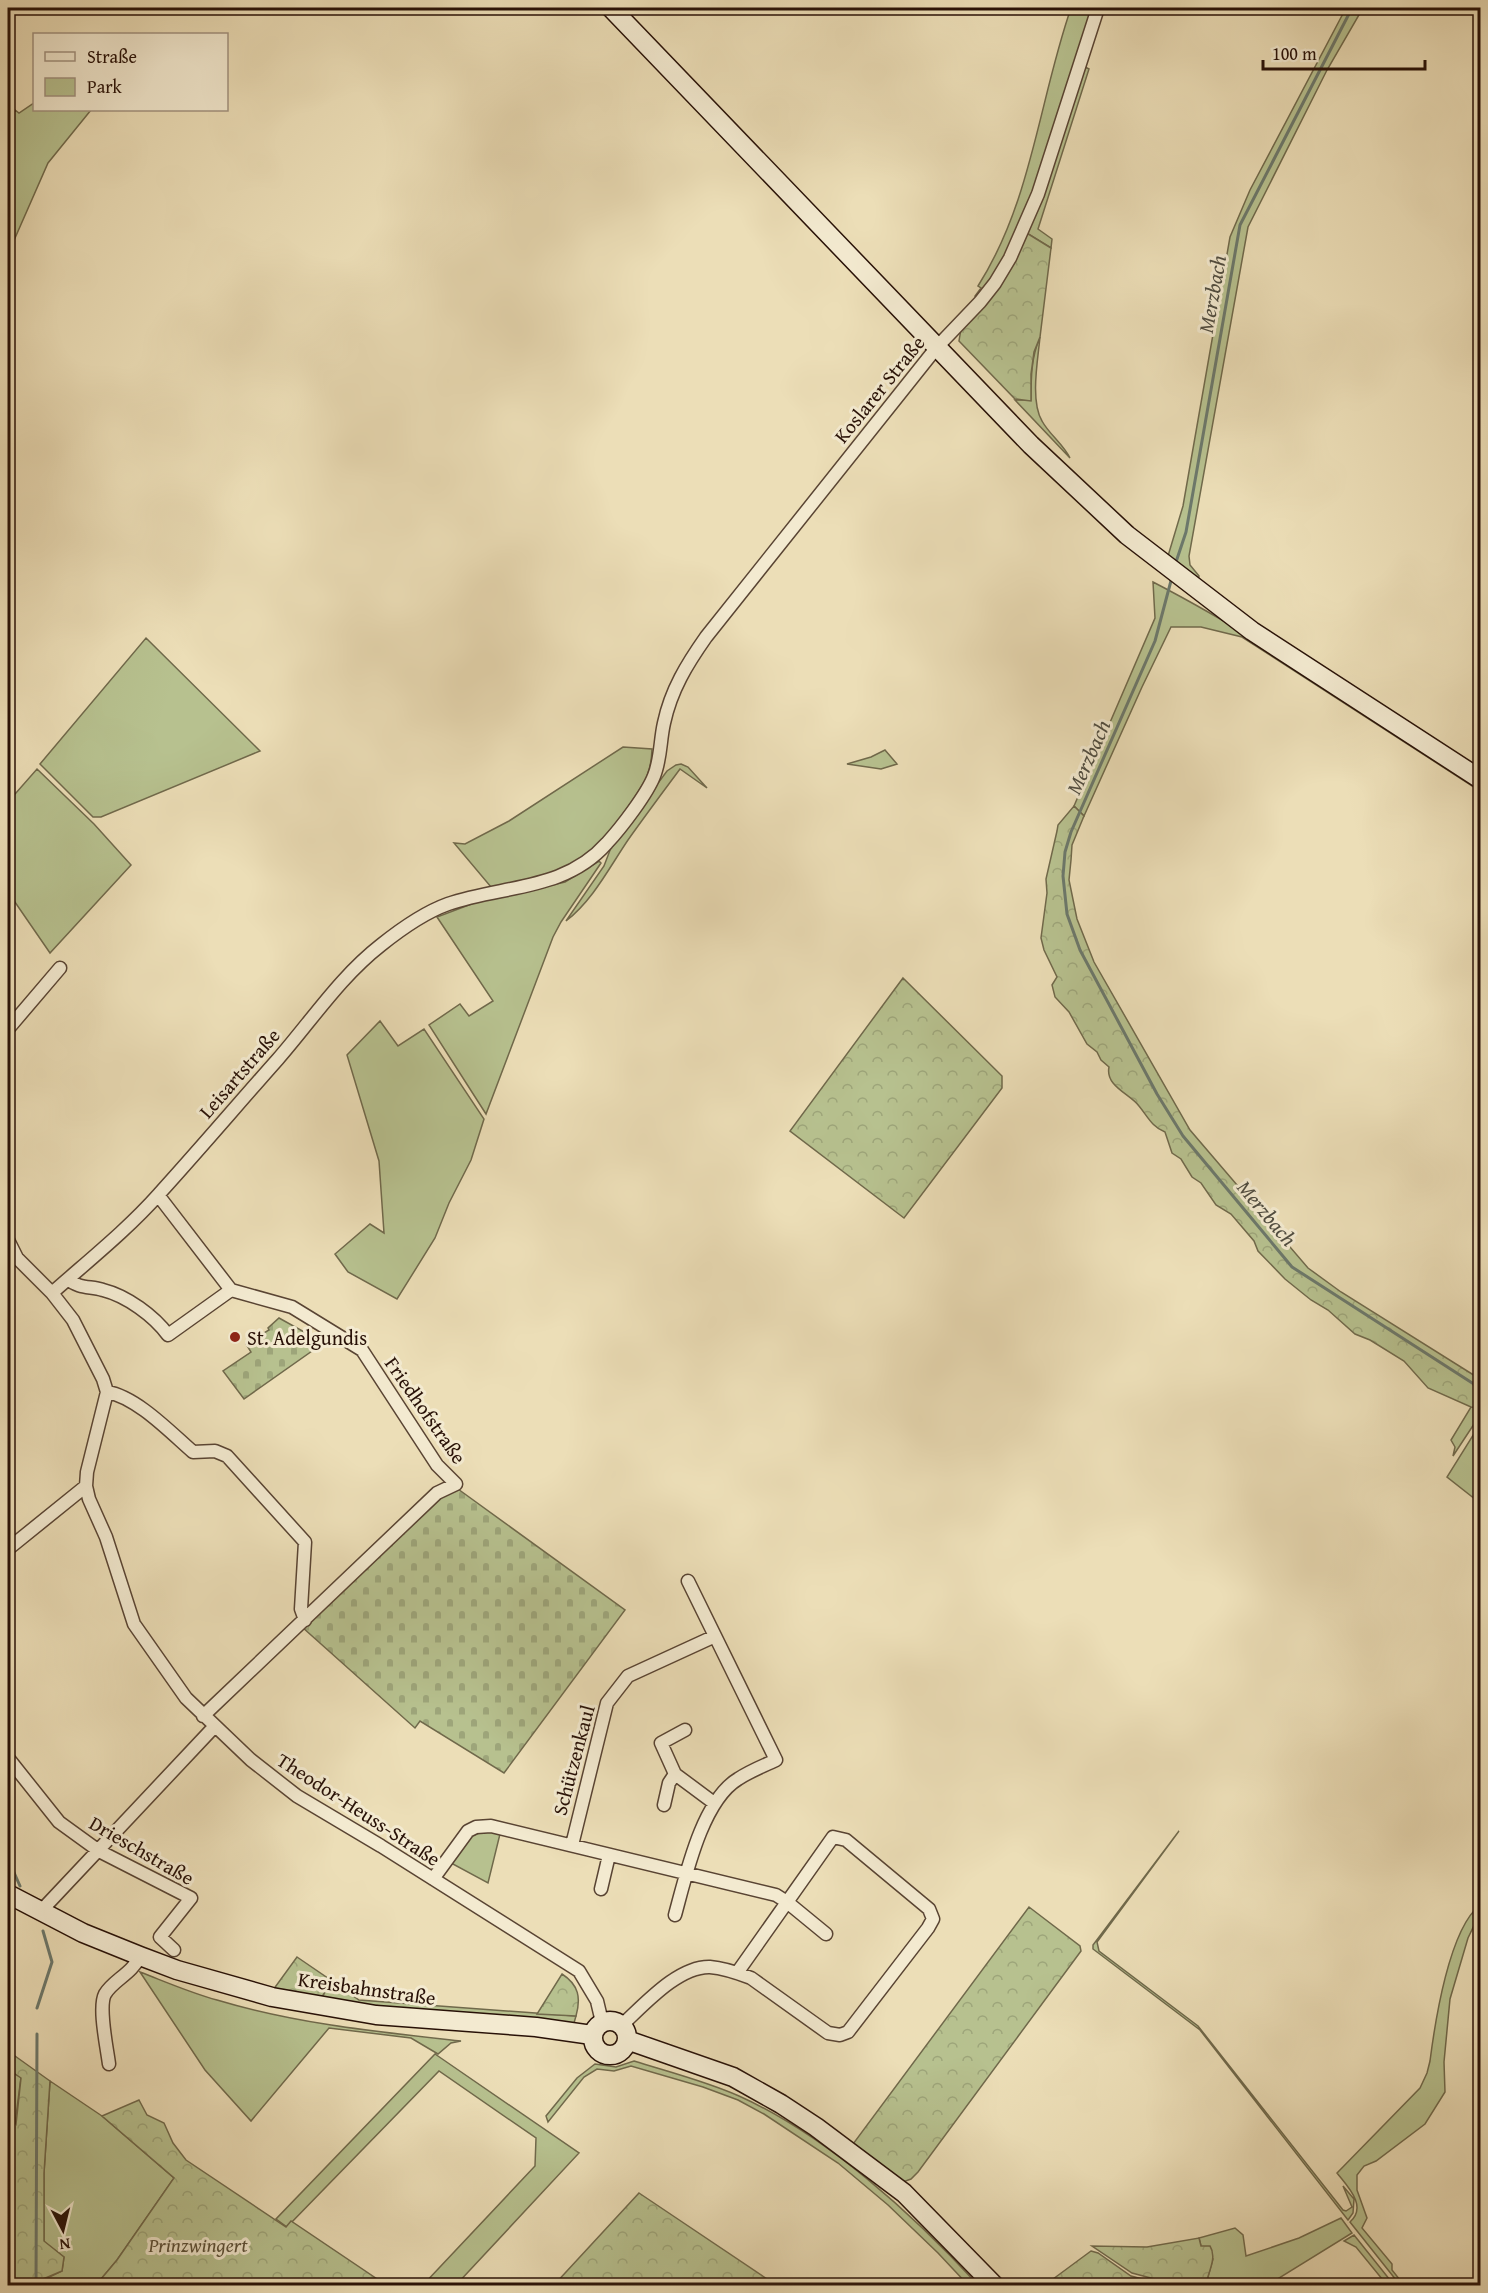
<svg xmlns="http://www.w3.org/2000/svg" width="1488" height="2293" font-family="'Gentium Book Plus',serif">
<style>
.green{fill:#b7c18f;stroke:#70694b;stroke-width:1.5}
.forest{fill:url(#forest-crowns);stroke:#70694b;stroke-width:1.5}
.cemetery{fill:url(#cemetery-stones);stroke:#70694b;stroke-width:1.5}
.lines{fill:none;stroke-linecap:round;stroke-linejoin:round}
.stream{stroke:#6c786b;stroke-width:3}
.street-casing{stroke:#594433;stroke-width:15}
.secondary-casing{stroke:#281107;stroke-width:21}
.street{stroke:#f3ead0;stroke-width:12}
.secondary{stroke:#f3ead0;stroke-width:18}
.poi-dot{fill:#8f2418;stroke:#f3ead0;stroke-width:2}
.labels{text-anchor:middle;dominant-baseline:central;stroke-width:6;stroke-linejoin:round;paint-order:stroke}
.street-label{font-size:20px;fill:#281107;stroke:#f3ead0}
.poi-label{font-size:20px;fill:#281107;stroke:#f3ead0;text-anchor:start}
.park-label{font-size:20px;font-style:italic;fill:#5a4f37;stroke:#f3ead0}
.water-label{font-size:21px;font-style:italic;fill:#504d41;stroke:#f3ead0}
</style>
<defs>
<pattern id="forest-crowns" width="20" height="18" patternUnits="userSpaceOnUse" patternTransform="scale(1.5)"><rect width="20" height="18" fill="#b7c18f"/><path d="M2 6a3 3 0 1 1 6 0M12 15a3 3 0 1 1 6 0" fill="none" stroke="#9da57a"/></pattern>
<pattern id="cemetery-stones" width="16" height="16" patternUnits="userSpaceOnUse" patternTransform="scale(1.5)"><rect width="16" height="16" fill="#b7c18f"/><path d="M2 7V4a2 2 0 0 1 4 0v3zM10 15v-3a2 2 0 0 1 4 0v3z" fill="#9da57a"/></pattern>
</defs>
<rect width="100%" height="100%" fill="#ecdeb7"/>
<filter id="stains"><feTurbulence type="fractalNoise" baseFrequency=".00333" numOctaves="4"/><feColorMatrix values="0 0 0 0 .2 0 0 0 0 .09 0 0 0 0 .02 0 0 0 .5 -.17"/></filter>
<radialGradient id="worn" r=".72"><stop offset=".6" stop-color="#630" stop-opacity="0"/><stop offset="1" stop-color="#630" stop-opacity=".3"/></radialGradient>
<!-- green -->
<path class="green" d="M1071 8H1093L1031 201 1001 264 979 299 975 296 981 288 978 286C1032 201 1039 100 1071 8Z
M1346 8H1363L1327 70 1248 227 1189 556 1190 565 1199 576 1198 581 1168 556 1183 506 1230 237 1250 190Z
M1083 66 1089 69 1038 229 1052 239 1051 248 1025 232Z
M34 103V110H91L48 163 8 254V127L15 110 19 113Z
M1040 337C1038 359 1030 401 1042 421 1049 434 1063 444 1070 458L1015 400H1031C1031 378 1031 358 1040 337Z
M1153 582C1267 641 1373 716 1480 785V791L1242 637 1201 627H1171L1142 687 1084 816 1074 806 1155 618Z
M146 638 260 751 101 817H93L40 764Z
M623 747 652 749C651 777 643 784 628 807 617 821 607 839 594 851 566 875 526 881 491 887L454 843 465 844 509 821Z
M885 750 897 764 881 769 847 764 871 757Z
M681 764 688 767 707 788 680 769C663 792 645 816 628 840 609 868 593 900 566 921L604 866 612 845 667 771 676 765Z
M37 769 94 824 131 865 50 953 8 892V802Z
M599 861 601 863 561 922 553 937 486 1114 429 1025 460 1004 469 1016 493 1001 437 917 474 903 565 882Z
M380 1021 398 1046 424 1029 484 1119 471 1160 449 1203 435 1238 397 1299 348 1272 335 1254 370 1224 384 1233 379 1161 347 1055Z
M1471 1407 1480 1408V1415L1453 1456 1455 1447 1451 1440Z
M1480 1424V1503L1447 1477Z
M488 1830 500 1834 488 1883 451 1863 471 1836Z
M1179 1831 1097 1942 1099 1951 1198 2026 1343 2210 1346 2211 1352 2207 1343 2186 1354 2199 1353 2213 1348 2220 1200 2030 1093 1949V1945Z
M1480 1905V1913L1468 1938 1450 1999 1444 2062 1445 2092 1425 2124 1376 2161 1364 2166 1357 2175V2190L1367 2218 1362 2228 1392 2264V2270L1404 2285H1400L1350 2222C1368 2206 1347 2186 1337 2173L1420 2088 1427 2073 1430 2061C1435 2022 1449 1929 1480 1905Z
M140 1972C166 1982 191 1993 217 2000 297 2024 379 2032 461 2041L451 2043 438 2054 411 2038 329 2028 251 2121 205 2070Z
M332 1981 359 2000 576 2016 574 2023 451 2016 320 2000Z
M435 2054 579 2153 456 2285H423L535 2166 536 2138 439 2071 287 2227 276 2219Z
M634 2061C669 2072 705 2081 739 2096 826 2135 914 2215 978 2285H968L938 2253 888 2205 838 2163 764 2114 738 2100 703 2087 631 2066 614 2071 597 2069 584 2077 548 2122 546 2116 577 2078 595 2064 616 2067Z
M8 2070 21 2077 15 2124 8 2114Z
M50 2081 102 2116 174 2178 117 2260 96 2285 43 2286V2280L62 2271 64 2257 44 2242V2173Z
M1341 2218 1352 2233 1266 2286 1206 2284 1213 2259 1201 2246 1199 2238 1235 2228 1243 2235 1246 2256 1299 2238Z
M1354 2235 1394 2285H1387L1356 2247 1344 2241Z"/>
<!-- forest -->
<path class="forest" d="M1025 232 1051 248 1040 337 1034 352 1031 374V401L1015 399 959 341 961 329Z
M1074 806 1084 816 1072 845 1071 860 1069 880 1077 919 1094 962 1190 1130 1308 1268 1341 1292 1480 1379V1408L1471 1407 1428 1388 1404 1361 1370 1340 1355 1334 1328 1310 1311 1300 1285 1279 1258 1251 1254 1241 1231 1214 1216 1205 1201 1183 1192 1177 1181 1159 1172 1153 1165 1132C1152 1127 1148 1117 1139 1106 1130 1094 1105 1086 1109 1067L1101 1060 1097 1052 1087 1044 1069 1012 1055 997 1052 985 1057 977 1044 950 1041 938 1047 893 1046 879 1057 831 1058 825Z
M903 978 1002 1076V1088L904 1218 790 1131Z
M1029 1907 1080 1946 1081 1951 918 2172 911 2179 903 2182 853 2144Z
M297 1957 332 1981 320 2000 273 1990Z
M562 1974C579 1985 581 1998 576 2016L537 2014Z
M8 2051 50 2081 44 2173V2241L64 2257 62 2271 43 2279V2285H8V2114L16 2124 21 2078 8 2069Z
M139 2100 147 2115 164 2123 173 2143 186 2160 286 2227 291 2221 386 2285H96L117 2260 174 2178 102 2116Z
M639 2193 776 2285H554Z
M1199 2238 1201 2246H1210C1217 2257 1209 2271 1206 2283H1231L1235 2285H1177L1132 2273 1092 2246 1147 2247Z
M1091 2251 1098 2253 1131 2276 1165 2285 1053 2286 1049 2282Z"/>
<!-- cemetery -->
<path class="cemetery" d="M279 1318 317 1339 312 1351 244 1399 223 1371 251 1352 246 1344 269 1330 268 1328Z
M458 1489 625 1610 504 1773 420 1721 415 1728 302 1627 439 1494Z"/>
<g class="lines">
<!-- stream -->
<path class="stream" d="M1175 565 1186 532 1240 225 1352 8
M1172 577 1155 641 1071 832 1065 852 1063 876 1067 914 1080 950 1157 1094 1183 1136 1292 1267 1480 1388
M8 1859 20 1886
M37 2008 52 1962 43 1931
M8 2279 13 2286
M36 2286 37 2034"/>
<defs>
<path id="street" d="M8 1029 60 968
M158 1195 231 1290 292 1307 362 1350 437 1465 456 1484 437 1493 203 1716
M8 1240 17 1258 52 1293 73 1320 103 1379 107 1392 87 1472 86 1486 89 1499 106 1537 134 1624 186 1698 251 1760 297 1796 381 1846 579 1971 597 2001 602 2022
M68 1279C79 1289 90 1286 103 1290 127 1296 154 1316 168 1335L231 1290
M52 1293C88 1261 127 1230 159 1194 199 1150 238 1104 278 1059 312 1020 340 977 381 945 401 929 423 913 448 904 503 885 565 891 607 843 621 828 647 794 654 776 661 759 660 740 664 723 671 690 687 664 706 637L937 347 980 302 995 283 1010 258 1038 194 1098 8
M107 1392C137 1397 171 1433 193 1452L215 1451 227 1456 305 1542 301 1609 305 1620
M8 1549 86 1486
M685 1730 661 1743 675 1774 714 1803
M8 1758 59 1822 99 1851 191 1898 160 1937 174 1950
M664 1805 669 1783 675 1774
M572 1845 607 1703 628 1676 713 1637
M433 1879 468 1831 476 1827 491 1826 776 1895 787 1902 826 1934
M601 1889 609 1855
M41 1911 214 1727
M675 1915C686 1875 702 1801 738 1779 750 1771 763 1766 776 1760L688 1581
M622 2025C644 2005 678 1966 710 1967 724 1968 738 1973 751 1978L828 2033 840 2035 848 2032 928 1928 933 1919 929 1909 846 1840 833 1837 737 1973
M109 2064C107 2048 98 2007 105 1994 113 1980 132 1974 140 1956"/>
<path id="secondary" d="M611 8 1031 445 1127 535 1252 631 1480 779
M8 1894 83 1933 140 1956 177 1970 272 1997 376 2015 536 2027 592 2035
M593 2038a17 17 0 1 1 34 0a17 17 0 1 1-34 0Z
M627 2040 733 2077 781 2104 816 2127 904 2193 995 2286"/>
</defs>
<!-- street casing -->
<use href="#street" class="street-casing"/>
<!-- secondary casing -->
<use href="#secondary" class="secondary-casing"/>
<!-- street -->
<use href="#street" class="street"/>
<!-- secondary -->
<use href="#secondary" class="secondary"/>
</g>
<!-- markers -->
<circle class="poi-dot" cx="235" cy="1337" r="6"/>
<g class="labels">
<!-- street labels -->
<g class="street-label">
<text transform="translate(879 389) rotate(-51)">Koslarer Straße</text>
<text transform="translate(239 1073) rotate(-49)">Leisartstraße</text>
<text transform="translate(426 1410) rotate(55)">Friedhofstraße</text>
<text transform="translate(573 1760) rotate(-75)">Schützenkaul</text>
<text transform="translate(359 1809) rotate(33)">Theodor-Heuss-Straße</text>
<text transform="translate(142 1850) rotate(30)">Drieschstraße</text>
<text transform="translate(367 1988) rotate(8)">Kreisbahnstraße</text>
</g>
<!-- poi labels -->
<g class="poi-label">
<text x="247" y="1337">St. Adelgundis</text>
</g>
<!-- park labels -->
<g class="park-label">
<text x="198" y="2244">Prinzwingert</text>
</g>
<!-- water labels -->
<g class="water-label">
<text transform="translate(1212 294) rotate(-80)">Merzbach</text>
<text transform="translate(1088 757) rotate(-66)">Merzbach</text>
<text transform="translate(1267 1213) rotate(50)">Merzbach</text>
</g>
</g>
<!-- margin -->
<rect width="1488" height="2293" fill="none" stroke="#ecdeb7" stroke-width="30"/>
<rect x="9" y="9" width="1470" height="2275" fill="none" stroke="#281107" stroke-width="3"/>
<rect x="15" y="15" width="1458" height="2263" fill="none" stroke="#281107" stroke-width="1.5"/>
<!-- legend -->
<rect x="33" y="33" width="195" height="78" fill="#f3ead0" stroke="#a29380" stroke-width="1.5"/>
<rect x="45" y="52" width="30" height="9" fill="#f3ead0" stroke="#a29380" stroke-width="1.5"/>
<text x="87" y="63" font-size="18" fill="#281107">Straße</text>
<rect x="45" y="78" width="30" height="18" fill="#b7c18f" stroke="#a29380" stroke-width="1.5"/>
<text x="87" y="93" font-size="18" fill="#281107">Park</text>
<!-- north arrow -->
<g transform="translate(63 2230) rotate(173)" stroke="#f3ead0" stroke-width="4.5" paint-order="stroke">
<path d="M0-4.5L10 22L0 15L-10 22Z" fill="#281107"/>
<text y="-9" font-size="16" font-weight="bold" text-anchor="middle" fill="#281107">N</text>
</g>
<!-- scale -->
<path d="M1263 60v9h162v-9" fill="none" stroke="#281107" stroke-width="3"/>
<text x="1272" y="60" font-size="18" fill="#281107" stroke="#f3ead0" stroke-width="4.5" paint-order="stroke">100 m</text>
<rect width="100%" height="100%" filter="url(#stains)"/>
<rect width="100%" height="100%" fill="url(#worn)"/>
</svg>
